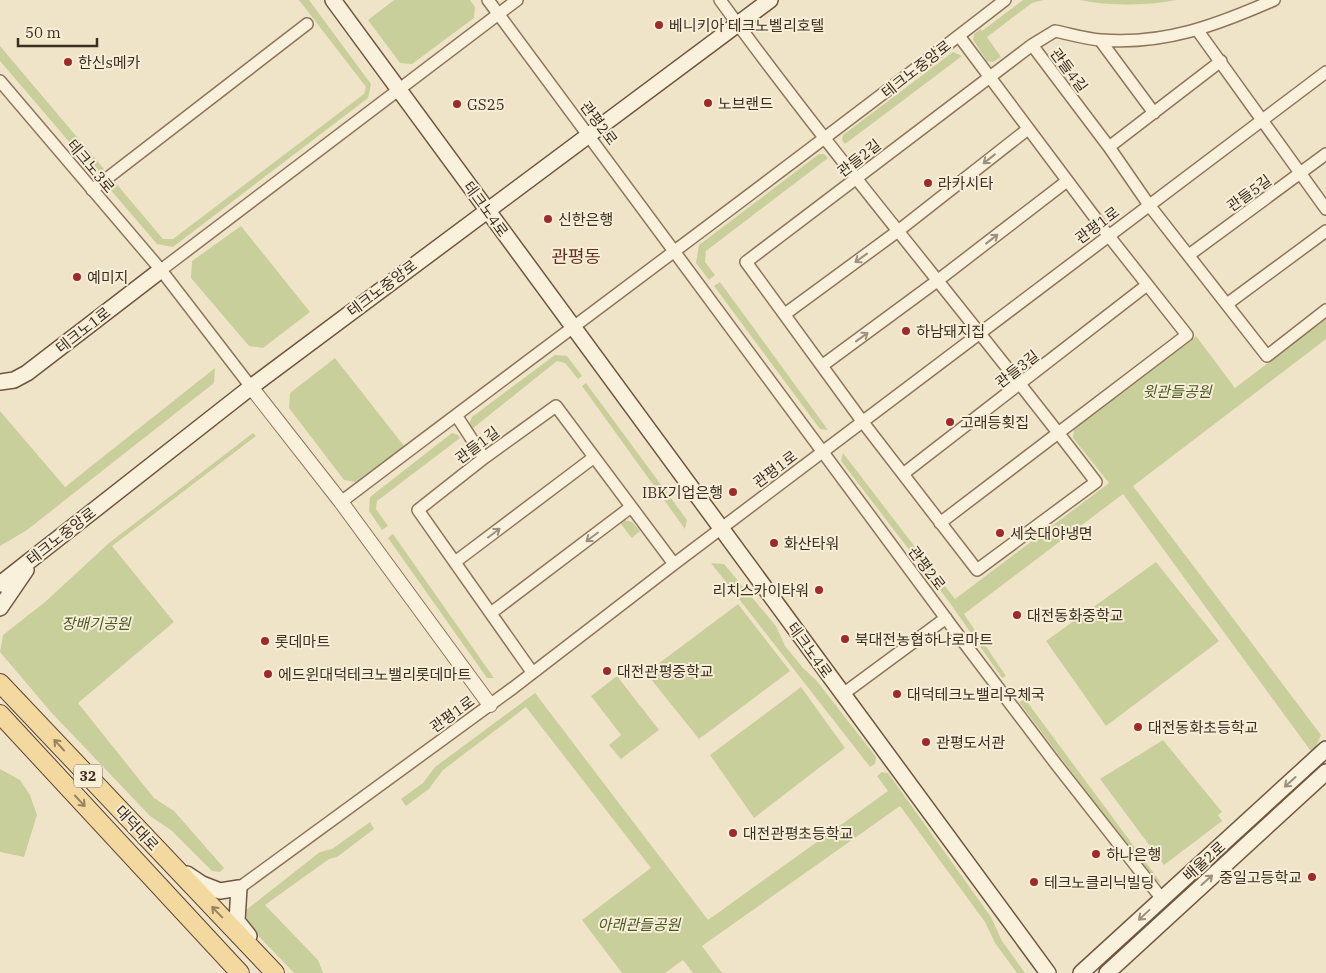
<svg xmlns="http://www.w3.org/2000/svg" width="1326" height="973" font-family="'IBM Plex Serif','Noto Sans KR',serif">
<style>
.green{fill:#c9cf9b}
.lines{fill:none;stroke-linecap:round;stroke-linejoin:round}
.minor-casing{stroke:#8d765c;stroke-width:14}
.tertiary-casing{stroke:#8d765c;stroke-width:16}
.secondary-casing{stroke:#6f573f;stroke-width:18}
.primary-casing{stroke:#5b4430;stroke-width:20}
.minor{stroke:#faf1dc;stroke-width:11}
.tertiary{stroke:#faf1dc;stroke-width:14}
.secondary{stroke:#faf1dc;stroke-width:15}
.primary{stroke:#f3d9a0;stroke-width:18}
.oneway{stroke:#9c907e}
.oneway2{stroke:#988460}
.poi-dot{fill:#9e2a2b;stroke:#f7eed8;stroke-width:2}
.labels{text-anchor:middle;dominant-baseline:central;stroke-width:4;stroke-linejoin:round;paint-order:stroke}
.shield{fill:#f7eed8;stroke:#756857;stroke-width:1}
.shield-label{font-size:14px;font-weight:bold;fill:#3d2e20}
.poi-label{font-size:15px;fill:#3d2e20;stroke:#f7eed8;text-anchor:start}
.street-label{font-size:15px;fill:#3d2e20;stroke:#f7eed8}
.park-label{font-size:15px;font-style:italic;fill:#4d5a26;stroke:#f7eed8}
.quarter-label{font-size:18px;fill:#6b2e1e;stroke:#f7eed8}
</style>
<rect width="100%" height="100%" fill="#f0e4c8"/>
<!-- green -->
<path class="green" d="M299 0H309L371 84 368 98 173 247 157 244 109 188V184L114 181 163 239H173L364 94 366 87Z
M394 0H470L475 7 474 18 412 64 400 63 368 20Z
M1023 0H1043L1032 3 987 37 1001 57 993 62 987 61 973 40 974 34 981 29 982 31Z
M1079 0H1177C1144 6 1111 6 1079 0Z
M0 46 104 169 98 173 95 172 0 61Z
M953 52 962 56 845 144 842 140 843 135Z
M819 154H824L828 158 706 251 705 262 715 275 709 280 696 263 699 245Z
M241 226 310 312 263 348 249 346 191 278 192 261Z
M720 282 828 430 820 429 714 286Z
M1326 319V339L1133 486 1321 735 1313 754 1123 494 964 614 1006 676 1002 678 950 603 841 461 843 453 955 599 1109 483 1073 438 1074 428 1196 336 1235 388Z
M555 355 567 356 582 376 578 379 565 363 557 361 472 429 469 424 472 417Z
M335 358 404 446 355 482 344 480 289 408 290 393Z
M215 368 214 383 27 530 0 546V411L65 487Z
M586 383 687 520 685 529 582 386Z
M253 433 256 436 112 546 174 622 78 703 154 798 174 811 224 868 220 872 212 871 172 831 150 816 50 711 0 652 3 635 45 602 109 543Z
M452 433 458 435 460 438 377 501 376 509 388 526 382 530 369 511 370 497Z
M624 520 632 522 640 531 632 538 620 523Z
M393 534 494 678H487L388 538Z
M1156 562 1219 641 1106 726 1046 641Z
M711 563 724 564 776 626 785 646 803 668 816 680 876 757 875 764 870 767Z
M738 604 790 671 699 739 646 673Z
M617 676 659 730 621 759 609 745 621 735 591 696Z
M801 687 845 748 754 818 710 755Z
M535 693 708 920 888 791 877 776 882 772 888 773 991 917 1002 941 1025 973H1017L995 943 985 922 900 806 702 946 722 973H693L683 960 665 973H622L582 920 651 868 526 707 443 770 429 789 406 806 401 799 423 783 435 767Z
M1025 699 1161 883 1151 878 1019 702Z
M1163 740 1222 812 1218 815 1222 821 1164 865 1100 779Z
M0 769 20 780 30 795 37 815 24 857 0 852Z
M370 822 374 829 337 857 329 859 265 905 318 960 323 973H294L247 924 246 910 320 852 332 849Z"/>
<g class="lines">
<defs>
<path id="minor" d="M488 0 956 632 1056 764 1162 899
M720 0C840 165 973 320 1096 482L977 570 862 421 746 262 1032 45 1055 31C1070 34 1086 39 1101 40 1165 45 1217 25 1274 0
M1198 31 1326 209
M1100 40 1154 113
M1032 45 1109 147 1149 205 1267 356 1326 310
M0 81 161 270 251 387
M1109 147 1221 61
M92 190 307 24
M1189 255 1326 154
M161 270 517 0
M1227 304 1326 231
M785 314 898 231 1028 129
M823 365 937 281 1067 181
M456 415 484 458
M903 474 1147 285
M341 502C562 334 786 170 1005 0
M940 523 1187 335 1108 235 959 36
M455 562 593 458
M491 613 631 507
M532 672 418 510 484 458 556 406 674 564
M843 694 946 618
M239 888 513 688 674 564 1326 72"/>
<path id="tertiary" d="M251 387 341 502 490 705"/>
<path id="secondary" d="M333 0 1048 973
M0 382 14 380 27 373 161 270
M0 584 251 387 770 0
M0 608 26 570
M187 874 202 884 220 891 239 888 237 921 249 936
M1081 973 1326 749
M1107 973 1326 772"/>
<path id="primary" d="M0 683 275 973
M0 714 240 973"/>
</defs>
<!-- minor casing -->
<use href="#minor" class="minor-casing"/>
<!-- tertiary casing -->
<use href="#tertiary" class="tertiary-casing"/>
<!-- secondary casing -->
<use href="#secondary" class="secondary-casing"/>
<!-- primary casing -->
<use href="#primary" class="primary-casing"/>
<!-- minor -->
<use href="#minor" class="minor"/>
<!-- tertiary -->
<use href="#tertiary" class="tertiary"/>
<!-- secondary -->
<use href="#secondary" class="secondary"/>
<!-- primary -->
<use href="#primary" class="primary"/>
</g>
<!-- one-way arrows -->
<defs><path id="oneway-shaft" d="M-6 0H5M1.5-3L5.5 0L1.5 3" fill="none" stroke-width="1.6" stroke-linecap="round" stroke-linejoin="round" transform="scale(1.25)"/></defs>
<g class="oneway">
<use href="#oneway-shaft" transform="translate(989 159) rotate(142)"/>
<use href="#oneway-shaft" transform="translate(992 239) rotate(-38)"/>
<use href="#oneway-shaft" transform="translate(861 258) rotate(144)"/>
<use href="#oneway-shaft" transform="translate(862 337) rotate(-36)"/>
<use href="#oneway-shaft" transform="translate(494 533) rotate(-37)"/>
<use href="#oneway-shaft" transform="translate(592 537) rotate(143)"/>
<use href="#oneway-shaft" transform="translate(1290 782) rotate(138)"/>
<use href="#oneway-shaft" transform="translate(1207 880) rotate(-42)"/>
<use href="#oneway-shaft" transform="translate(1144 915) rotate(137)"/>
</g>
<g class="oneway2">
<use href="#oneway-shaft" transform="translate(59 745) rotate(-133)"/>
<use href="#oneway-shaft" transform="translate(80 801) rotate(47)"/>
<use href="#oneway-shaft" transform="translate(217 912) rotate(-134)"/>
</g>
<!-- markers -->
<g class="poi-dot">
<circle cx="659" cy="25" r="5"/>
<circle cx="68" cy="62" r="5"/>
<circle cx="708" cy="103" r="5"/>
<circle cx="457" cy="104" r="5"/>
<circle cx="928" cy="183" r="5"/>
<circle cx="548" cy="219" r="5"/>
<circle cx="77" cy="277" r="5"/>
<circle cx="906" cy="331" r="5"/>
<circle cx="950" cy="422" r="5"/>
<circle cx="733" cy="492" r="5"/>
<circle cx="1000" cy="533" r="5"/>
<circle cx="774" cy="543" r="5"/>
<circle cx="819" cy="590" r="5"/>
<circle cx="1017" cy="615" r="5"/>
<circle cx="845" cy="639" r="5"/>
<circle cx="265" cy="641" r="5"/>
<circle cx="607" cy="671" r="5"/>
<circle cx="268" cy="674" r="5"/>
<circle cx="897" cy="694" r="5"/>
<circle cx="1138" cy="727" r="5"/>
<circle cx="926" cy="742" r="5"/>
<circle cx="733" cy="833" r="5"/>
<circle cx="1096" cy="854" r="5"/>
<circle cx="1312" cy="877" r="5"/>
<circle cx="1034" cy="882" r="5"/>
</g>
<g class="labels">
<!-- shield labels -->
<rect class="shield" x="74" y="764.5" width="28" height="23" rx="4"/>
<g class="shield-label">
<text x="88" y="776">32</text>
</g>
<!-- poi labels -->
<g class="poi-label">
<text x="669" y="25">베니키아 테크노벨리호텔</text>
<text x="78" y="62">한신s메카</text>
<text x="718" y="103">노브랜드</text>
<text x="467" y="104">GS25</text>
<text x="938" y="183">라카시타</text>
<text x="558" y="219">신한은행</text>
<text x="87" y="277">예미지</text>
<text x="916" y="331">하남돼지집</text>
<text x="960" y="422">고래등횟집</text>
<text x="723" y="492" text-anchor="end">IBK기업은행</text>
<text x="1010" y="533">세숫대야냉면</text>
<text x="784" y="543">화산타워</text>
<text x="809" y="590" text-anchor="end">리치스카이타워</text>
<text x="1027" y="615">대전동화중학교</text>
<text x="855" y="639">북대전농협하나로마트</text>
<text x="275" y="641">롯데마트</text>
<text x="617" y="671">대전관평중학교</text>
<text x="278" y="674">에드윈대덕테크노밸리롯데마트</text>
<text x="907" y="694">대덕테크노밸리우체국</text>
<text x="1148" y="727">대전동화초등학교</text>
<text x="936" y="742">관평도서관</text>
<text x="743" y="833">대전관평초등학교</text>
<text x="1106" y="854">하나은행</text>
<text x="1302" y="877" text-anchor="end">중일고등학교</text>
<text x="1044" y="882">테크노클리닉빌딩</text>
</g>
<!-- street labels -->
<g class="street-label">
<text transform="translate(916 69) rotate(-38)">테크노중앙로</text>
<text transform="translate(1069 70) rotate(53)">관들4길</text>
<text transform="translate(599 123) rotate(53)">관평2로</text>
<text transform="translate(859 158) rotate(-38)">관들2길</text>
<text transform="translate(91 166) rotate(50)">테크노3로</text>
<text transform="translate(1249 193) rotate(-36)">관들5길</text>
<text transform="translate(486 209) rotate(54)">테크노4로</text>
<text transform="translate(1097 225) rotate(-37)">관평1로</text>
<text transform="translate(382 288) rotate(-37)">테크노중앙로</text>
<text transform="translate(83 330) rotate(-38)">테크노1로</text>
<text transform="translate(1017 369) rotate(-38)">관들3길</text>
<text transform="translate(477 445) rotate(-37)">관들1길</text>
<text transform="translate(775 469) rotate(-37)">관평1로</text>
<text transform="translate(61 536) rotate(-38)">테크노중앙로</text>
<text transform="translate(927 568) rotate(53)">관평2로</text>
<text transform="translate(810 650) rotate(54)">테크노4로</text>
<text transform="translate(452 714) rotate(-36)">관평1로</text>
<text transform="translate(137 828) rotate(47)">대덕대로</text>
<text transform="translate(1204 861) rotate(-42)">배울2로</text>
</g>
<!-- park labels -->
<g class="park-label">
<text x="1177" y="391">윗관들공원</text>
<text x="96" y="623">장배기공원</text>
<text x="639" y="924">아래관들공원</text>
</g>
<!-- quarter labels -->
<g class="quarter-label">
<text x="576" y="256">관평동</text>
</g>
</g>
<!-- scale -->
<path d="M18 38v8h79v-8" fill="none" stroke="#3d2e20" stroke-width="2.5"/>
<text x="25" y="38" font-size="15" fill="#3d2e20" stroke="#f7eed8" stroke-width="4" paint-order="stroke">50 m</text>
</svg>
